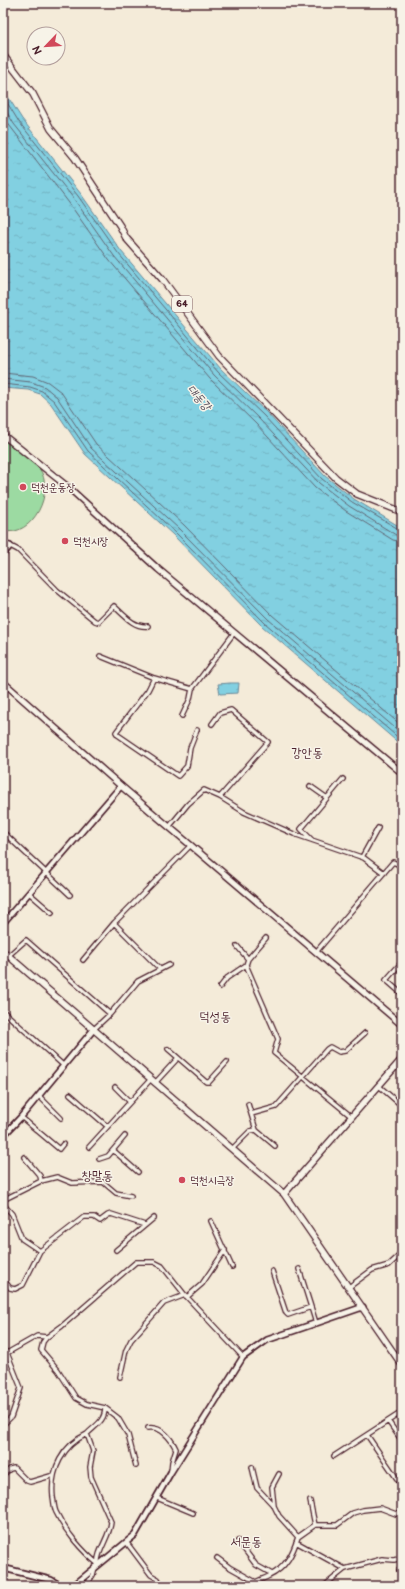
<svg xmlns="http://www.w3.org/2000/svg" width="405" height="1589" font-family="'Balsamiq Sans','Poor Story',sans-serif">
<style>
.grass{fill:#9cdaa2;stroke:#737c66}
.water{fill:url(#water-ripples);stroke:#6c8998}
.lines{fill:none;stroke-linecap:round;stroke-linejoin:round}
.shore{stroke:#606674;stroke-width:1}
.minor-casing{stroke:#4a1f2b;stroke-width:6}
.tertiary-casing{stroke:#4a1f2b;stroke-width:8}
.secondary-casing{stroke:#4a1f2b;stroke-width:8}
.primary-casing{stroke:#4a1f2b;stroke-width:8}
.minor{stroke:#f7f3e8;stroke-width:3.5}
.tertiary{stroke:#f7f3e8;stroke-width:4.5}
.secondary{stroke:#f7f3e8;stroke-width:5}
.primary{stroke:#f7f3e8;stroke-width:5.5}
.poi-dot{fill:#d1495b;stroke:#f7f3e8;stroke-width:1.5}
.labels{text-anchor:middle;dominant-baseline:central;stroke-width:3;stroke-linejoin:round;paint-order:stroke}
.shield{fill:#f7f3e8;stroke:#7e5f64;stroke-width:1}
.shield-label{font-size:10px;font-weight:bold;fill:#4a1f2b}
.poi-label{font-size:11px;fill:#4a1f2b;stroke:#f7f3e8;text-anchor:start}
.water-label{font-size:12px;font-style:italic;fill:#5b5462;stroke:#f7f3e8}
.quarter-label{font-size:13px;fill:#4a1f2b;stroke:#f7f3e8}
</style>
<defs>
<pattern id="water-ripples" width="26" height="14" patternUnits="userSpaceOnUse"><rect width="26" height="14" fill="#82d0e1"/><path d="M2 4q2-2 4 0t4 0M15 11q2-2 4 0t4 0" fill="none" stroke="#72b2c1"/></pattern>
</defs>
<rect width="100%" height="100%" fill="#f4ebd9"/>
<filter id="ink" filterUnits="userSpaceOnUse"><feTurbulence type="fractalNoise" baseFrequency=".025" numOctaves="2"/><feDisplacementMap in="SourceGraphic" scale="8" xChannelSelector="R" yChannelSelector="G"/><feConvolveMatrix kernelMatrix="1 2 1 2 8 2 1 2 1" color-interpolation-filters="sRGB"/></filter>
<g filter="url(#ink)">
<!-- grass -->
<path class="grass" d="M3 439C13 447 31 458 39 468 56 491 33 538 3 531Z"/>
<!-- water -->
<path class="water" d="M3 89 22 119 81 194 121 251 221 369 267 413 325 476 354 499 402 528V746L262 626 173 535 85 454 51 404 40 394 28 390 3 388Z
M230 683H239L238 693 220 694 218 684Z"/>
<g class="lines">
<!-- shore -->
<path class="shore" d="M3 96 19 122 78 196 118 253 218 372 264 416 322 479 352 502 402 531
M3 106 14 124 74 199 114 256 214 375 260 420 319 483 349 506 396 535 402 536
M3 117 69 203 109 260 210 379 256 424 315 488 346 511 393 540 402 542
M3 373 33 376 48 382 61 392 96 444 184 525 272 615 402 726
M3 379 31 382 45 387 57 397 91 448 179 529 268 619 402 734
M3 384 30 387 42 391 54 401 88 451 176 533 265 623 402 741"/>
<defs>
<path id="minor" d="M3 542 18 550 57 590 95 621 98 622 114 606C124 615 134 628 148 626
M100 656 154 678 192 689 234 633
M154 678 148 690 116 732 118 735 178 776 187 766 190 748 197 730
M182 716 190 699 192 689
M212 724 220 713 231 710 268 742 220 797
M310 786 327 798
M169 827 188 804 204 790 220 797 244 812 294 834 364 858 384 873
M3 832 70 895
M312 840 301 829 343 779
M362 857 378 828
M29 893 52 913
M114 923 191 845
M266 938 248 959 246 965 278 1039 274 1053 352 1117
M237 946 248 959
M316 952 393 862 402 866
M8 956 26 940 110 1014
M83 960 114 923 159 968
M402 962 386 980 402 994
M220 987 227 978 246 965
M3 1011 64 1066
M94 1029 110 1014 138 981 169 965
M168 1049 206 1082H209L227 1062
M155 1083 178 1058
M379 1086 402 1106
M115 1087 130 1102
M70 1094 107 1126
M39 1096 61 1118
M248 1104 256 1130
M251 1114 276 1107 327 1049 330 1047 339 1052 345 1051 365 1033
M21 1117 59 1149 63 1144
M89 1147 151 1079
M232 1149 250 1131 256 1130 275 1146
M113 1150 138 1172
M24 1157 40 1176 41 1181
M99 1159 108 1156 125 1136
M3 1200 41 1181 57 1177 72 1183 103 1182 116 1193 131 1196
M3 1204 12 1214 22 1239 40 1251
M211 1221 232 1267
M116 1250 154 1218
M299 1269 316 1323
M272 1271 286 1313 288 1315 311 1307
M7 1284 10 1288 15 1289 23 1285 40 1251 84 1217H94L100 1221 108 1215 111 1214 145 1225
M349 1287 372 1270 389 1265 402 1253
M187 1297 202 1284 225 1250
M47 1337 43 1342 41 1350 58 1370 76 1398 87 1404 105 1408 118 1418 128 1435 136 1466
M3 1349 7 1353 21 1388 11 1417 3 1425
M7 1353 37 1336 47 1337 62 1326 136 1262H154L162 1266 185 1295 243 1357
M120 1377 126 1350 131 1340 164 1303 185 1295
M388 1421 402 1441
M148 1428C161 1426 171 1438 176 1449L172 1462 171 1471
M87 1434C63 1445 50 1470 53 1497 54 1502 54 1508 56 1512 65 1531 82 1551 98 1564
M367 1435 402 1486
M334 1456 402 1412
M252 1467 257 1488 274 1506 279 1516 298 1537
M3 1475 10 1469 14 1468 27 1481 30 1482 54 1475
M157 1498 193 1513
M310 1501 315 1525
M274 1506 272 1487 279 1474
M238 1541 256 1565 272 1574
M296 1542 345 1569
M127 1543 151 1575 158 1579 162 1586
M217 1558 229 1567 254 1581
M98 1564C96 1552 110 1537 111 1522L91 1477 90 1467 93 1451 87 1434C96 1425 105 1421 105 1408
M399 1570 402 1569
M86 1586 93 1575 95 1567
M250 1586C256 1580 262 1580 269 1576 286 1568 293 1553 298 1537L315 1525H337L353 1513 363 1510 380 1508 396 1514 402 1511
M324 1586 345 1569 382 1559 394 1560 402 1558"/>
<path id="tertiary" d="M3 554 10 546
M3 923 121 786
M3 1136 21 1117 94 1029
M3 1568 51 1580 61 1586
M73 1586 135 1535 171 1472 243 1357 267 1340 363 1307"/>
<path id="secondary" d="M3 435 68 487 158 569 402 773
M3 682 121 786 402 1025"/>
<path id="primary" d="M3 55 33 94 51 129 75 158 120 226 126 238 163 280 219 356 336 478 357 494 402 512
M3 951 284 1194 402 1365
M284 1194 402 1059"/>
</defs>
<!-- minor casing -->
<use href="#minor" class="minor-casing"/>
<!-- tertiary casing -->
<use href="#tertiary" class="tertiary-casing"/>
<!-- secondary casing -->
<use href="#secondary" class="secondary-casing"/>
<!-- primary casing -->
<use href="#primary" class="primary-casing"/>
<!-- minor -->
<use href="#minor" class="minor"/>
<!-- tertiary -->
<use href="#tertiary" class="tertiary"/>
<!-- secondary -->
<use href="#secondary" class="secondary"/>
<!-- primary -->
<use href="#primary" class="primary"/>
</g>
</g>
<!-- markers -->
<g class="poi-dot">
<circle cx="23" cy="487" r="4"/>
<circle cx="65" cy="541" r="4"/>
<circle cx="182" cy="1180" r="4"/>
</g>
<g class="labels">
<!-- shield labels -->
<rect class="shield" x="172" y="296" width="20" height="16" rx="3"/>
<g class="shield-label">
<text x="182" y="304">64</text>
</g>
<!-- poi labels -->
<g class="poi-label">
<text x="31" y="487">덕천운동장</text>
<text x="73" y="541">덕천시장</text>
<text x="190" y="1180">덕천시극장</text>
</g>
<!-- water labels -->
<g class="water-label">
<text transform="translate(199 398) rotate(49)">대동강</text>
</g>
<!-- quarter labels -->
<g class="quarter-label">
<text x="307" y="753">강안동</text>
<text x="215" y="1017">덕성동</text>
<text x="97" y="1176">창말동</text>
<text x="246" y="1542">서문동</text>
</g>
</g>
<!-- margin -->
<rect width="405" height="1589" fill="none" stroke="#f7f3e8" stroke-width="16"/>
<rect x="8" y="8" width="389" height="1573" fill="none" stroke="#4a1f2b" stroke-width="1.5" filter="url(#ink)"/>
<!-- north arrow -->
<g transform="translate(46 46) rotate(245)"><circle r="19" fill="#f7f3e8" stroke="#b29e9c"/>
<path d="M0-3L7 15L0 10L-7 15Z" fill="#d1495b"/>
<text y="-6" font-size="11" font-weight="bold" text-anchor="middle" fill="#4a1f2b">N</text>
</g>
</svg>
